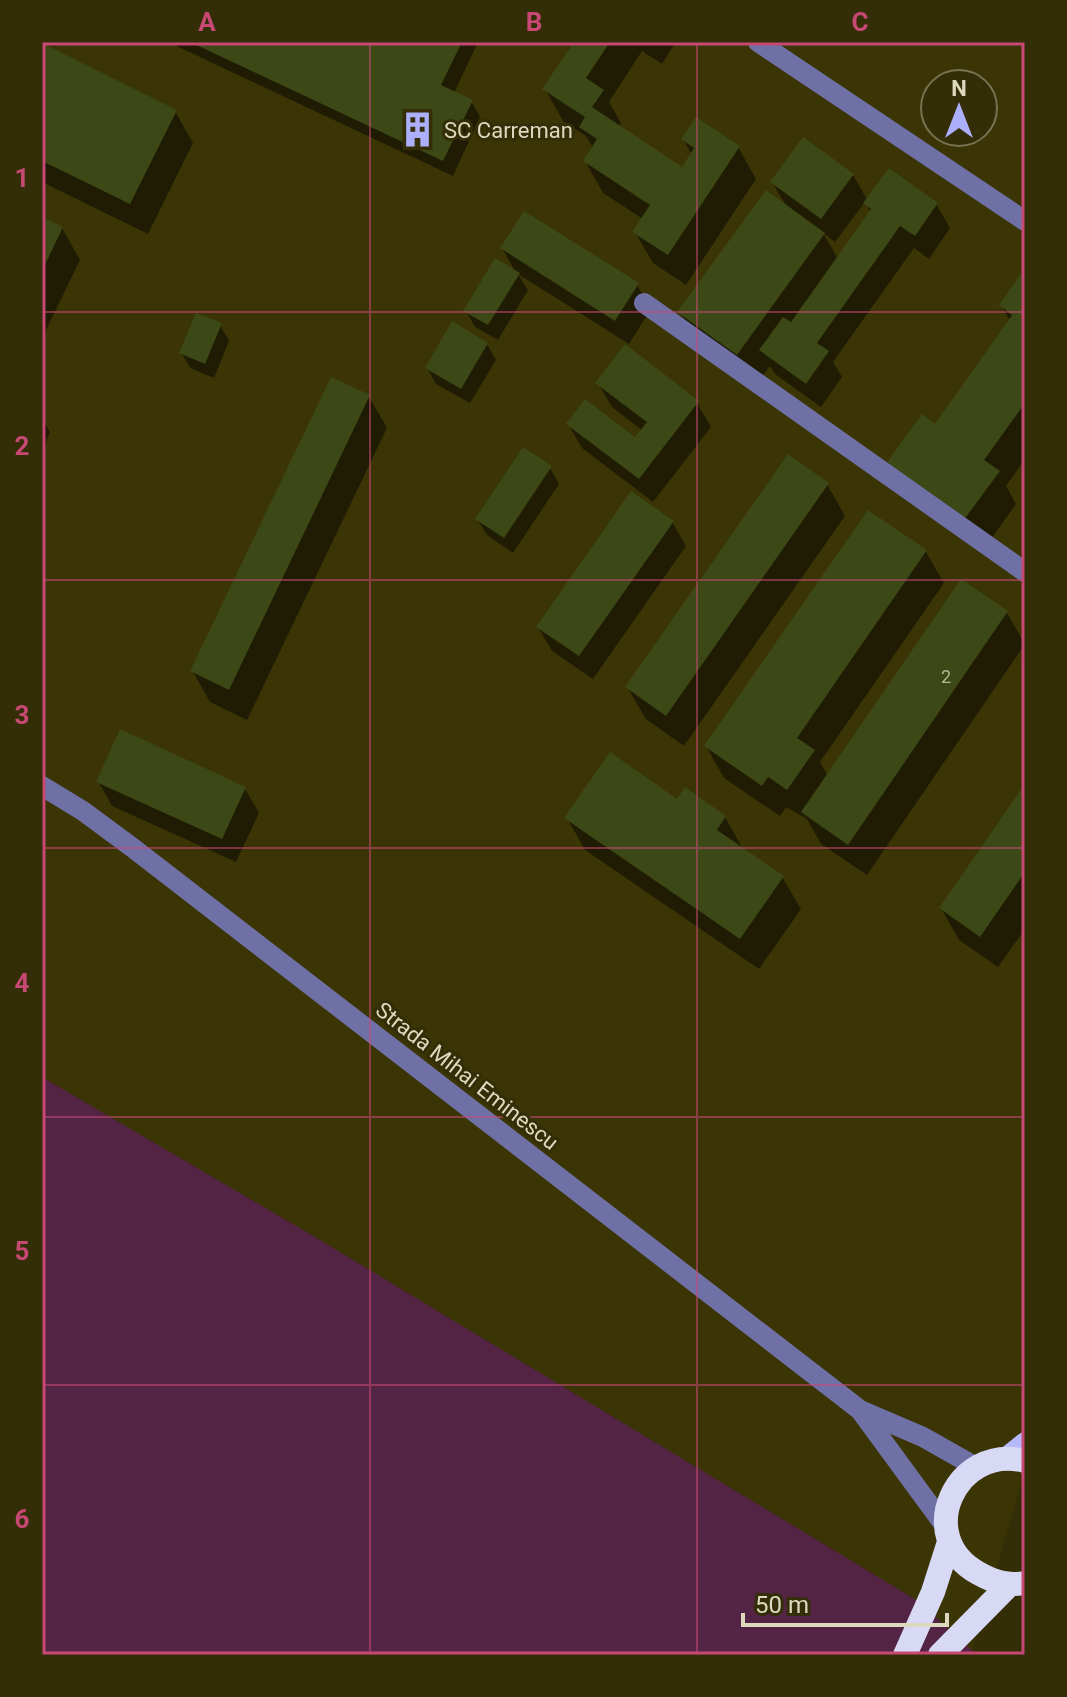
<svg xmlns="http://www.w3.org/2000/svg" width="1067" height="1697" font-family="Roboto,sans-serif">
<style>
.built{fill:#3b3506;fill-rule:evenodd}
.green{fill:#542444}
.shadow{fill:#0007;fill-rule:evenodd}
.building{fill:#3c4815}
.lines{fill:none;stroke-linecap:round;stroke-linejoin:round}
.minor{stroke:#6e70a6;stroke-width:20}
.major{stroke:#b5b8fb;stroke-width:20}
.highway{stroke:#d7d9f5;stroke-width:24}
.grid{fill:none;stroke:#c84874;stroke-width:2;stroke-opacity:0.55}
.labels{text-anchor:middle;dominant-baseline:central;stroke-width:6;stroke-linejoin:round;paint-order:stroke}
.number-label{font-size:18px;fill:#b4b594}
.poi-label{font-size:22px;fill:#dcd9bf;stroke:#332e07;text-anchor:start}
.street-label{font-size:22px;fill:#dcd9bf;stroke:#332e07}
.neatline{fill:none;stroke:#c84874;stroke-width:3}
.grid-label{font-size:26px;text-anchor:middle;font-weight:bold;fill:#c84874}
</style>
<rect width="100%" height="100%" fill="#332e07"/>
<!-- built -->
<path class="built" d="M42 42H1025V1471L972 1650 918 1601 315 1237 42 1077ZM935 84H983V132H935Z"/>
<!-- green -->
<path class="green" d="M42 1077 315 1237 918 1601 977 1655H42Z"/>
<!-- shadow -->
<path class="shadow" d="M168 42H478L454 93 471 101 480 117 453 176Z
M576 42H676L662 64 642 51 609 102 621 123 618 127 682 169 692 155 683 139 738 147 756 179 686 285 653 263 635 232 643 219 603 193 585 161 593 148 586 136 563 121 545 89Z
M42 46 175 111 193 143 148 234 42 182Z
M853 175 868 201 936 204 950 228 929 259 914 248 833 362 842 377 821 407 775 374 770 366 756 385 698 344 680 312 788 209 772 182ZM865 202 871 213 838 259 823 233 835 242Z
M42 219 62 228 80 260 45 332 42 331Z
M502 248 637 285 651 309 629 344 518 274 528 290 498 340 475 327 466 311 516 273Z
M1025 272V459L1006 486 1016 504 982 552 906 497 935 426 1010 321 1001 305Z
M220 325 229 341 214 378 190 368 181 352Z
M487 344 496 360 470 403 436 384 427 368Z
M598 383 697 403 711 427 653 502 582 448 568 424 636 440 643 431 612 407Z
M369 397 387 428 247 720 210 702 192 670Z
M42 418 50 432 42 451Z
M550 468 559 484 513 553 487 535 477 519Z
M827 484 845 516 684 746 646 719 627 687Z
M869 512 926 552 944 583 820 762 828 776 1007 613 1025 644 867 875 821 844 807 819 786 807 780 816 724 778 706 746Z
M672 522 686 546 593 679 552 651 538 627Z
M98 781 245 789 259 813 236 862 112 806Z
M1025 788V929L998 967 959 940 941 908Z
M677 802 725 817 743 849 782 877 801 909 759 969 585 850 567 818Z"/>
<!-- building -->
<path class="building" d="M190 42H462L441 85 473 100 443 161Z
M574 42H610L586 78 604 90 592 107 682 167 694 148 681 139 696 117 740 146 668 255 632 232 650 205 583 161 597 139 579 127 585 117 542 89Z
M42 43 177 110 130 204 42 161Z
M803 137 854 174 821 219 770 182Z
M889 168 938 203 915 236 900 226 817 343 829 351 806 384 759 350 783 317 791 322 871 209 863 203Z
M766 190 825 233 737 355 677 312Z
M524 211 639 283 615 321 500 248Z
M42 217 63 227 42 271Z
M495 258 520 273 488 325 463 311Z
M1025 268V403L984 460 1000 471 963 521 885 465 922 414 935 424 1012 315 999 305Z
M196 313 222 323 205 364 179 353Z
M452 321 488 343 461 389 425 368Z
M625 344 699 401 639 479 566 424 585 399 635 437 647 422 595 383Z
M331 377 370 395 229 690 190 671Z
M523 447 552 466 504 538 475 519Z
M788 454 829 483 666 716 625 687Z
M631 491 674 521 579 656 536 627Z
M868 510 927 550 797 738 815 750 787 790 768 777 762 786 704 746Z
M961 579 1008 611 848 845 801 812Z
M120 729 246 787 222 839 96 782Z
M610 752 677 799 685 787 726 816 717 830 784 876 740 939 564 818Z
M1025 784V872L980 937 939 908Z"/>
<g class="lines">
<!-- minor -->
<path class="minor" d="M758 42 1025 221
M644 303 1025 572
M42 786 83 811 133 848 860 1410 923 1437 976 1467
M860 1410 945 1526"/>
<!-- major -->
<path class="major" d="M1005 1458 1025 1442"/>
<!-- highway -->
<path class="highway" d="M1025 1461C956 1443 913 1537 978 1573 994 1582 1007 1586 1025 1583
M905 1655 933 1592 949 1542
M940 1655 1009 1585"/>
</g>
<!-- grid -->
<path class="grid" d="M370 42V1655M697 42V1655M42 312H1025M42 580H1025M42 848H1025M42 1117H1025M42 1385H1025"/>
<!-- icons -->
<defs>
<symbol id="building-bare" viewBox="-9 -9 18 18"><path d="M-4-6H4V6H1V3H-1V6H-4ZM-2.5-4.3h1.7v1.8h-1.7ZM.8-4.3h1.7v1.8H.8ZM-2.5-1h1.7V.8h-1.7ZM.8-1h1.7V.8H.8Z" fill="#acaffb" stroke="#332e07" stroke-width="2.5" paint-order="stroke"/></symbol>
</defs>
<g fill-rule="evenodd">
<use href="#building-bare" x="392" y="104" width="51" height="51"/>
</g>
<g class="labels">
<!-- number labels -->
<g class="number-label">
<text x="946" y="676">2</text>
</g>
<!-- poi labels -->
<g class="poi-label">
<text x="444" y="130">SC Carreman</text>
</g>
<!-- street labels -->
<g class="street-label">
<text transform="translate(467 1076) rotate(38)">Strada Mihai Eminescu</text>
</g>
</g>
<!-- border -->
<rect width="1067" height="1697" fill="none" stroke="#332e07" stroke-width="88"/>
<!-- north arrow -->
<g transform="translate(959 108)"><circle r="38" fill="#332e07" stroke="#777251" stroke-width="2"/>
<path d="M0-6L14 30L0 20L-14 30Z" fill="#acaffb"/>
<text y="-12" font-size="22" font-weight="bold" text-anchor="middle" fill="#dcd9bf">N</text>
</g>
<!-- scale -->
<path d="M743 1613v12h204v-12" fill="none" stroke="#dcd9bf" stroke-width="4"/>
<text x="755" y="1613" font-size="24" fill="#dcd9bf" stroke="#332e07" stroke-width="6" paint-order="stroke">50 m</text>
<rect x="44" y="44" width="979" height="1609" class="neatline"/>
<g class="grid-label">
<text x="207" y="31">A</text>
<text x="534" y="31">B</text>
<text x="860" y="31">C</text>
<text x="22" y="187">1</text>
<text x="22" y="455">2</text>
<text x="22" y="724">3</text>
<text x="22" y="992">4</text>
<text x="22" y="1260">5</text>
<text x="22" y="1528">6</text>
</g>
</svg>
